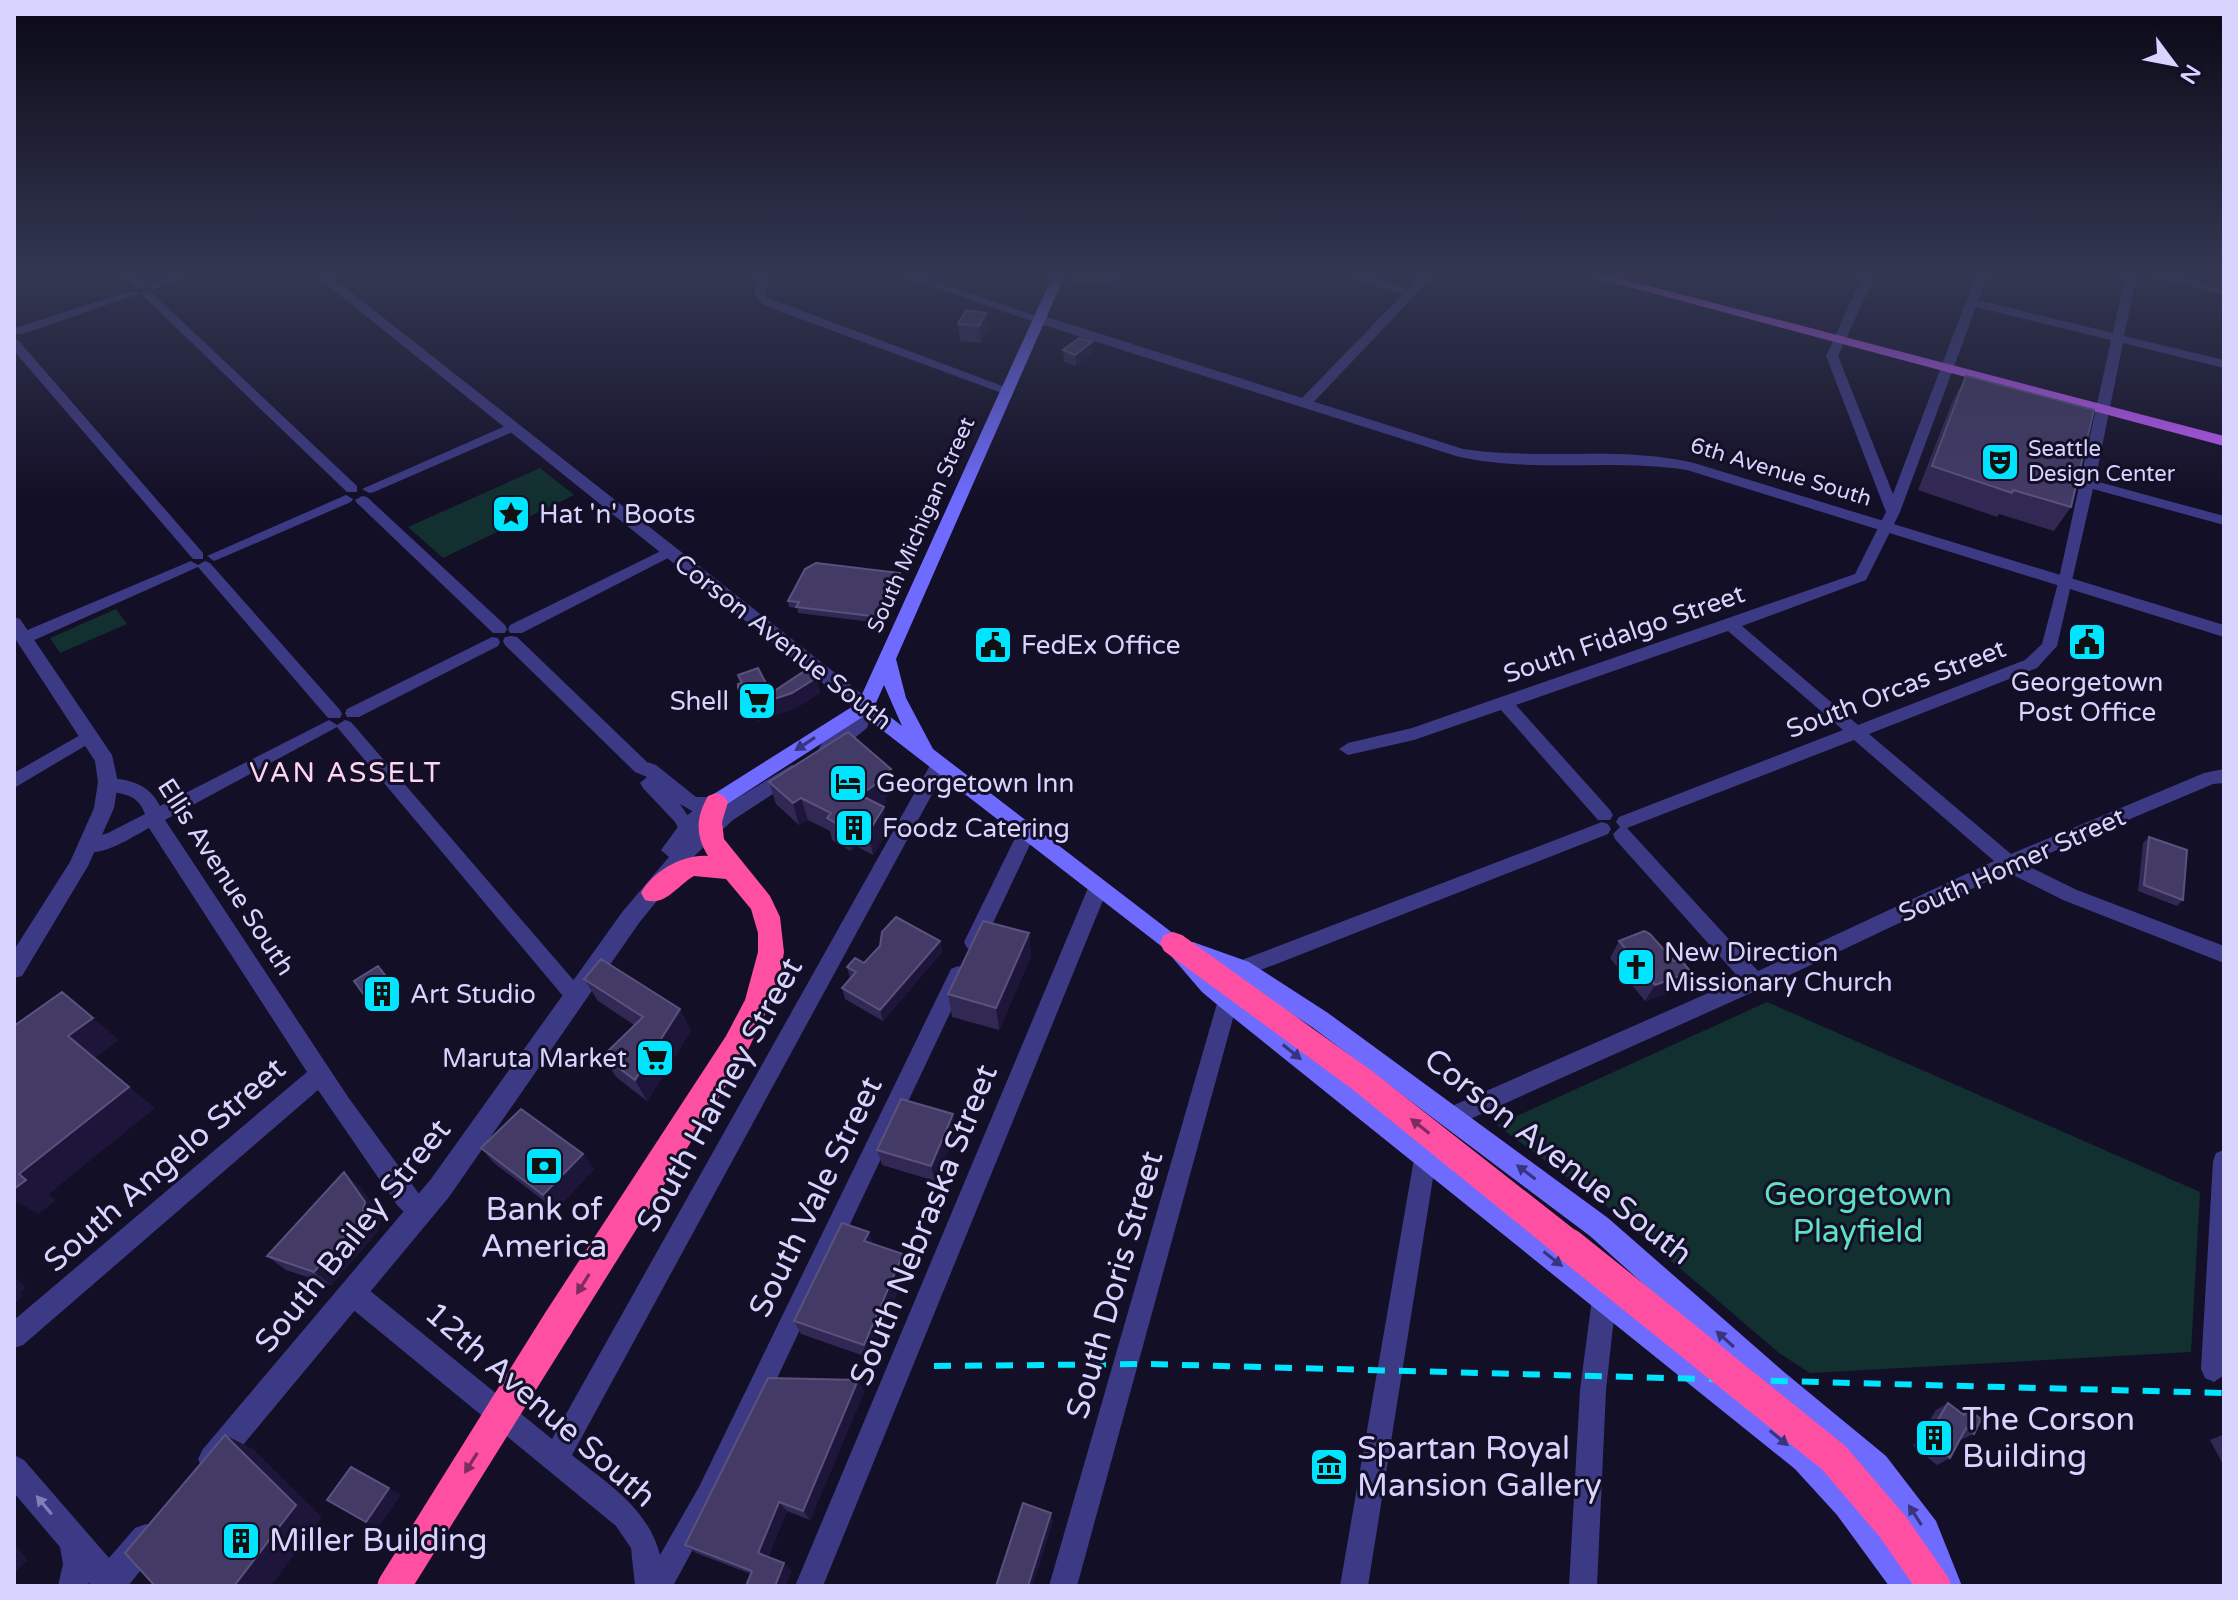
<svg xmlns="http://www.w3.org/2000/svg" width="2238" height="1600" font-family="'Varela Round',sans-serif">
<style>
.green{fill:#12302f}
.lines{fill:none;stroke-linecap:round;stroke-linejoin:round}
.minor{fill:#3d3a85;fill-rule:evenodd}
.tertiary{fill:#3d3a85;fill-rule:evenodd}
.secondary{fill:#6f6bff;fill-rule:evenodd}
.primary{fill:#c25bff;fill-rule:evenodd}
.motorway{fill:#ff4fa3;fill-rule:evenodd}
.rail{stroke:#00e5ff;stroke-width:6;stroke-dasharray:17 14;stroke-linecap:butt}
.motorway-bridge{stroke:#ff4fa3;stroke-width:33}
.wall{fill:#312854}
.shaded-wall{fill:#1d163a}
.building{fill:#433a66;stroke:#5a527e;stroke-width:2}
.oneway{fill:#38347d}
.oneway2{fill:#7d2c5e}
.oneway3{fill:#837fbc}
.labels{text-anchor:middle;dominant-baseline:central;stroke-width:6;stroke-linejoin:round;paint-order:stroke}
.far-poi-label{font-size:22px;fill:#d9d4ff;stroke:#130f26;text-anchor:start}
.far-street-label{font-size:22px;fill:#d9d4ff;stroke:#130f26}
.poi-label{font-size:26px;fill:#d9d4ff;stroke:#130f26;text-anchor:start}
.street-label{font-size:26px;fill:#d9d4ff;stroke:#130f26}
.neighbourhood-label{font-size:28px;letter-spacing:2px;fill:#ffd6f0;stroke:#130f26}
.near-street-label{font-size:32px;fill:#d9d4ff;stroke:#130f26}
.near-park-label{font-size:32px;fill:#5fe0c0;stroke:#130f26}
.near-poi-label{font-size:32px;fill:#d9d4ff;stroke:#130f26;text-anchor:start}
</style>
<rect width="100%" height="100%" fill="#130f26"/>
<!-- green -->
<path class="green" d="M540 468 574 495 443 558 408 527Z
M116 609 127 624 60 653 50 638Z
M1767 1002 2200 1192 2191 1352 1810 1373 1779 1353 1613 1211 1497 1125Z"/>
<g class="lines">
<!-- minor -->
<path class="minor" d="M121 275H134L146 287 176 275H194L152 290 146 287 137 289Z
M757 275H769L765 290 767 297 776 301 1013 390 1002 393 768 307C752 299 753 291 757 275Z
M899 275H917L1045 319 1035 322Z
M1343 275H1362L1408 289 1421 275H1434L1310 406H1300V400L1403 294Z
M1863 275H1875L1838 356 1893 494 1976 275H1988L1978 300 2113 333 2125 275H2137L2124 336 2224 360V368L2123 343 2095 481 2224 516V525L2093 489 2057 646 2037 668 1869 734 2011 854 2204 773 2224 769V783L2213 784 2024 864 2077 890 2224 946V963L2063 900 2007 872 1762 988 1459 1124 1451 1127 1443 1124 1440 1117 1443 1110 1740 979 1615 839 1613 834 1620 827 1616 822 1619 817 1843 730 1728 631 1516 705 1610 810 1613 815 1610 820H1598L1501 710 1414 740 1348 755 1339 749 1348 743 1412 728 1855 574 1886 512 1826 356ZM1976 307 2111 340 2058 583 2042 644 2025 660 1858 725 1742 626 1866 580 1900 512ZM1854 740 1994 861 1758 971 1627 828Z
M2144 275H2166L2224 289V295Z
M130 291 140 293 23 334 14 333 15 328Z
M142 291H150L357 486V492H347L142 295Z
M14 339 18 340 203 553V559H193L14 351Z
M512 423 517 424V430L374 492 369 493 362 489Z
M346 495 353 499 351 502 219 559 214 561 207 556Z
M362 496 367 497 505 625 507 629 505 633H493L357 503 355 500Z
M669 547 676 552 674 555 522 633H510L508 629 510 625Z
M191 561 198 565 205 561 210 563 340 710 342 714 340 718H328L198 567 30 642H18L16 638 18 634Z
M511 636 517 637 647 762 656 765 696 797H722L725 802 722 807 692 811 680 804 696 828 693 833H681L675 822 643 788 640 783 647 777 635 772 505 645 503 641 505 637Z
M492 637 498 638 500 642 498 646 359 717H347L345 713 347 709Z
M329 720 337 725 345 720 351 722 582 990 585 996 582 1002 575 1005 568 1002 337 727 165 820 348 1097 433 1213 429 1221 421 1224 413 1221 397 1205 318 1090 23 1345 14 1348V1320L307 1072 149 828C132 837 102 858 81 851L79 846 81 841 108 833 145 814C137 792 122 795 104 790L101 785 110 778C133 780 149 785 160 806Z
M89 730 98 736 95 740 14 788V773Z
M939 759 948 765 572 1455C608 1484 648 1508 660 1555L699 1487 951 969 958 966 965 969 968 975 717 1505 673 1586H635L631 1548 616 1526 345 1303 342 1294 345 1285 354 1282 363 1285 552 1439 933 760Z
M1602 822 1608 824 1611 829 1608 834 1248 975 1241 977 1234 975 1231 969 1234 963Z
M1027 825 1034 827 1036 832 984 942 981 948 974 950 967 948 964 942 1018 832 1020 827Z
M1098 880 1105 883 1108 888 823 1586H795L1088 888 1091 883Z
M1228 991 1235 994 1238 1000 1077 1586H1049L1218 1000 1221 994Z
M1425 1148 1433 1151 1436 1159 1368 1586H1340L1414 1159 1417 1151Z
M2224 1150V1375L2214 1382 2205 1378 2201 1369 2213 1161 2216 1153Z
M1604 1287 1613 1290 1616 1299 1606 1390 1597 1586H1569L1580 1390 1592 1299 1595 1290Z"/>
<!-- tertiary -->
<path class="tertiary" d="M315 275H329L872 702 874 707 867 728 836 753H822L819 748 822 743 852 720 855 709Z
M1034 316H1044L1463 449C1540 461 1619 445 1694 463L2224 625V637L1687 470C1610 458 1531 474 1456 456L1034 322Z
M14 617 20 619 112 755 118 782 114 808 88 866 22 976 14 978V950L70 862 94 808 98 782 95 761 14 637Z
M792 765 799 767 802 772 799 777 733 820 690 860 639 923 449 1197 223 1469 213 1474 203 1469 198 1459 203 1449 431 1179 623 911 669 857 661 850 686 816 716 794 723 797 726 802 724 806Z
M14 1455 24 1460 109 1558 135 1528 146 1524 157 1528 161 1539 157 1550 128 1586H91L89 1582 88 1586H58L63 1564 60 1547 14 1493Z"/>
<!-- secondary -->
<path class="secondary" d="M1053 275H1065L896 659 906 698 933 749 1187 944 1193 942 1249 962 1328 1013 1608 1218 1784 1372 1886 1456 1936 1521 1962 1586H1932L1914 1542 1866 1476 1764 1392 1590 1236 1312 1027 1233 976 1207 966 1236 993 1815 1449 1858 1493 1919 1575 1923 1586H1889L1837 1515 1795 1469 1220 1007 1202 992 1165 949 864 716 723 807H709L706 802 709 797 858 703ZM884 685 902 726 875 705Z"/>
<!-- primary -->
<path class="primary" d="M1585 275H1607L2224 436V446Z"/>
<!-- motorway -->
<path class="motorway" d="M716 793 724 796 728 802 722 822 724 839 770 896 780 917 784 952 780 976 772 1000 746 1054 569 1337 557 1341 545 1337 541 1325 545 1313 726 1036 745 1000 758 952V933L751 909 726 879 694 876C678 885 665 907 645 900L641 893C653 871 683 854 708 856 695 835 696 817 708 796Z
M1173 932 1182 935 1372 1071 1580 1234 1585 1245 1580 1256 1569 1261 1558 1256 1352 1089 1164 951 1160 943 1164 935Z"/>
<!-- rail -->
<path class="rail" d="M934 1366 1148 1364 2224 1393"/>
<!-- motorway-bridge -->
<path class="motorway-bridge" d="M1569 1245 1834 1458 1893 1527 1934 1586
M394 1586 557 1325"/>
</g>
<!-- wall -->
<path class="wall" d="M1073 275H1123V281L1122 287 1074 282Z
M986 313 988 330 981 343 960 341 958 324Z
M1063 350 1092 353 1076 366 1064 362Z
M1966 376 2071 507 2054 531 1999 514 1997 517 1918 490 1953 400Z
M900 573 901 579 880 623 798 613 797 608 789 607 788 601Z
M738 675 771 693 816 678 820 693 796 708 758 721 756 717 751 718 743 702 738 688 740 683Z
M769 782 896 791 885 798 886 802 881 806 889 829 873 855 856 846 851 851 832 840 830 831 808 820 799 825 776 804Z
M2149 837 2183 900 2177 906 2138 891 2143 843Z
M1029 933 1031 956 999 1030 952 1017 948 994Z
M940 941 942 952 883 1021 845 999 842 988 850 978 847 967 864 963Z
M1619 941 1674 961 1680 989 1645 1001 1610 958Z
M584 979 680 1009 691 1031 647 1101 616 1077 603 1056 634 1025 598 1001Z
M953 1114 957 1130 935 1181 882 1165 877 1150Z
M481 1148 583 1154 594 1169 556 1210 494 1163Z
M360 1187 381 1217 378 1231 331 1285 286 1270 267 1256Z
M903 1254 908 1268 870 1358 801 1334 794 1321Z
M858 1380 864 1392 810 1520 787 1511 768 1557 792 1571 751 1574 696 1553 685 1545Z
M1948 1403 1961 1412 1968 1409 1974 1434 1960 1440 1950 1458 1937 1465 1913 1446 1936 1410Z
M2224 1434V1466L2210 1440Z"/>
<!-- shaded-wall -->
<path class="shaded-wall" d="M986 313 988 330 981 343 979 326Z
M1092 342V353L1076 366 1075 355Z
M900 573 901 579 880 623 879 617Z
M816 678 820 693 796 708 758 721 754 706Z
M751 702 756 717 751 718 747 704Z
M891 769 896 791 885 798 886 802 865 817 860 795 878 777Z
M801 798 808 820 799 825 793 803Z
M884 807 889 829 873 855 868 833Z
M851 824 856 846 851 851 846 829Z
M1029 933 1031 956 999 1030 996 1008Z
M940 941 942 952 883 1021 880 1010Z
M378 966 401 995 377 1011 367 999Z
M1691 972 1680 989 1645 1001 1655 985Z
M680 1009 691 1031 647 1101 635 1080Z
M93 1018 119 1040 95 1058 155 1108 49 1194 56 1200 38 1214 14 1200V1189L68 1036Z
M953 1114 957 1130 935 1181 931 1166Z
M583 1154 594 1169 556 1210 543 1195Z
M344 1172 360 1187 381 1217 378 1231 331 1285 314 1272Z
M869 1232 874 1246 864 1241Z
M903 1254 908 1268 870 1358 864 1345Z
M14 1276 26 1288 20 1293 23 1296 14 1304Z
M858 1380 864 1392 810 1520 803 1511Z
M225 1435 253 1449 322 1517 271 1586H234Z
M389 1488 401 1495 378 1528 366 1522Z
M779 1502 787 1511 766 1561 758 1553Z
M1051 1513 1053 1522 1033 1586H1028Z
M14 1544 28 1560 14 1573Z
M784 1563 792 1571 786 1586H775Z"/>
<!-- building -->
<path class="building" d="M966 310 986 313 979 326 958 324Z
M1079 338 1092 342 1075 355 1063 350Z
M1966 376 2094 410 2071 507 2013 490 2012 493 1932 466Z
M816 563 900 573 879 617 796 607 799 602 788 601 805 569Z
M758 668 771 693 806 670 816 678 792 693 754 706 751 702 747 704 738 688V684L742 683 738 675Z
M848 732 891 769 878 777 882 780 860 795 884 807 868 833 851 824 846 829 827 818 831 813 801 798 793 803 769 782Z
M2149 837 2187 850 2183 900 2144 885Z
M896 917 940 941 880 1010 842 988 856 972 847 967 855 958 864 963 880 946 882 932Z
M983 921 1029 933 996 1008 948 994Z
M1644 931 1650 934 1674 961 1680 959 1691 972 1655 985 1619 941Z
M601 959 680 1009 635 1080 603 1056 643 1017 584 979Z
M378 966 392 984 367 999 354 981Z
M62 992 93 1018 68 1036 129 1087 19 1174 26 1180 14 1189V1026Z
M901 1099 953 1114 931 1166 877 1150Z
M521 1109 583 1154 543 1195 481 1148Z
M344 1172 365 1202 362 1217 314 1272 267 1256Z
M842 1223 869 1232 864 1241 903 1254 864 1345 794 1321Z
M768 1378 858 1380 803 1511 779 1502 758 1553 784 1563 775 1586H746L752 1571 685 1545Z
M1948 1403 1964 1415 1968 1409 1981 1419 1974 1434 1966 1428 1950 1458 1926 1439Z
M225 1435 296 1505 234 1586H155L125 1553Z
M351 1467 389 1488 366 1522 327 1500Z
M1023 1503 1051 1513 1028 1586H996Z"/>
<!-- one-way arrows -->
<defs><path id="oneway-solid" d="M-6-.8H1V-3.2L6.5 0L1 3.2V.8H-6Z" transform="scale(2)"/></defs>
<g class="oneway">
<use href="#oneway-solid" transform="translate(805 744) rotate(147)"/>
<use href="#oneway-solid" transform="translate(1292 1052) rotate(39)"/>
<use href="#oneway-solid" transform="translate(1526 1172) rotate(-143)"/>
<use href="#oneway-solid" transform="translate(1553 1259) rotate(38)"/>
<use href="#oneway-solid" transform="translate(1725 1339) rotate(-138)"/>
<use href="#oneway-solid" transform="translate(1779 1438) rotate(39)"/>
<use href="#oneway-solid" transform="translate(1915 1515) rotate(-123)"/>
</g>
<g class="oneway2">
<use href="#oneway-solid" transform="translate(1420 1126) rotate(-142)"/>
<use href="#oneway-solid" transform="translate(583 1284) rotate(122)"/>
<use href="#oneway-solid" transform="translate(471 1463) rotate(122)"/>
</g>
<use class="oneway3" href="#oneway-solid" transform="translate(44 1505) rotate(-130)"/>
<!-- sky -->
<linearGradient id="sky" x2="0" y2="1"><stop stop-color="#0a0815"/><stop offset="0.55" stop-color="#333752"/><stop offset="1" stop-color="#333752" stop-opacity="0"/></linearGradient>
<rect width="2238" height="499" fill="url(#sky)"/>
<!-- icons -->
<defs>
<symbol id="theatre-square" viewBox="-11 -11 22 22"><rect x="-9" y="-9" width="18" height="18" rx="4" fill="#00e5ff" stroke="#130f26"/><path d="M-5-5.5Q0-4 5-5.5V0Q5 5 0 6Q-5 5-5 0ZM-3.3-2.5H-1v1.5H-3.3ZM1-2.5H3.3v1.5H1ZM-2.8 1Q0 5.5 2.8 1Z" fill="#111"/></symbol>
<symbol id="sight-square" viewBox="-11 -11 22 22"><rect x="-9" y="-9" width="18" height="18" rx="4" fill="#00e5ff" stroke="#130f26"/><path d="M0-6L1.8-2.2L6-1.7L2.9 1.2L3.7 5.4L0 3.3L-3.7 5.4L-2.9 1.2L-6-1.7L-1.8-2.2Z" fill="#111"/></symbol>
<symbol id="civic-square" viewBox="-11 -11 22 22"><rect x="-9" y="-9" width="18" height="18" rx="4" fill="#00e5ff" stroke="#130f26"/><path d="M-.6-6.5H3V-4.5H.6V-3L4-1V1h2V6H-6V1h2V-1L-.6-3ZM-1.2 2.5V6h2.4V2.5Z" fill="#111"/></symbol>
<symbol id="supermarket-square" viewBox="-11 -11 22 22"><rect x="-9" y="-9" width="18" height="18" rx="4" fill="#00e5ff" stroke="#130f26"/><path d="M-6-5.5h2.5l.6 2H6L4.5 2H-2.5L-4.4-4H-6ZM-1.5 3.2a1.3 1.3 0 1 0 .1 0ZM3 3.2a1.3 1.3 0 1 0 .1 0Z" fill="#111"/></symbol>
<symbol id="hotel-square" viewBox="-11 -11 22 22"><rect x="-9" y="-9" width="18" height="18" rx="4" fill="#00e5ff" stroke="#130f26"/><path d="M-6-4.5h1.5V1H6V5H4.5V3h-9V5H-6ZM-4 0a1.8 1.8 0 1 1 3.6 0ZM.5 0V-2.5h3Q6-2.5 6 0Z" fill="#111"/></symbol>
<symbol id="building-square" viewBox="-11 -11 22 22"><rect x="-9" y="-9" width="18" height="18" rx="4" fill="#00e5ff" stroke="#130f26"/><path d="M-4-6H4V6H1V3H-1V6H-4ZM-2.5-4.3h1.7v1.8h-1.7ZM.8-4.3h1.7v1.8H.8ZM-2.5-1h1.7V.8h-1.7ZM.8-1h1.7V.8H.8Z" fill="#111"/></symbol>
<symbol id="church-square" viewBox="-11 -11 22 22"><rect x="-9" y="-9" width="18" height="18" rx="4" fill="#00e5ff" stroke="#130f26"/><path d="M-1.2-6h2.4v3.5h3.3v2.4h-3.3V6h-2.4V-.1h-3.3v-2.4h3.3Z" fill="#111"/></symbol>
<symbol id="bank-square" viewBox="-11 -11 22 22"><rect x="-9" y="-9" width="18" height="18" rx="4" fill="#00e5ff" stroke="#130f26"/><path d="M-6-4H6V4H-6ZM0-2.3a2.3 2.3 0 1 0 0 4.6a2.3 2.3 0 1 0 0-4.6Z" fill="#111"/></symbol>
<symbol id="museum-square" viewBox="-11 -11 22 22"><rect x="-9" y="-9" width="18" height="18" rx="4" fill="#00e5ff" stroke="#130f26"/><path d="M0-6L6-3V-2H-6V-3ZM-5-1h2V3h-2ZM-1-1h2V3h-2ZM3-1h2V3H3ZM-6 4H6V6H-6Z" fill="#111"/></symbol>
</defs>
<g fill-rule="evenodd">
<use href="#theatre-square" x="1978" y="440" width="44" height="44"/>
<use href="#sight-square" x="489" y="492" width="44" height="44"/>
<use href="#civic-square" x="2065" y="620" width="44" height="44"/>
<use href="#civic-square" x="971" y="623" width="44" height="44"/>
<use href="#supermarket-square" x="735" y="679" width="44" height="44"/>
<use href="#hotel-square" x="826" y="761" width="44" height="44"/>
<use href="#building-square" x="832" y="806" width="44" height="44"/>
<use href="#church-square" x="1614" y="945" width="44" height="44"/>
<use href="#building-square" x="360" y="972" width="44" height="44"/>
<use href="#supermarket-square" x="633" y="1036" width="44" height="44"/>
<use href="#bank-square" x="522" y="1144" width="44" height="44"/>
<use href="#building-square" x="1912" y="1416" width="44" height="44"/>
<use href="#museum-square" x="1307" y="1445" width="44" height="44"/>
<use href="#building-square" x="219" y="1519" width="44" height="44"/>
</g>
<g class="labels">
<!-- far-poi labels -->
<g class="far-poi-label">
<text x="2028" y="449">Seattle<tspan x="2028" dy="25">Design Center</tspan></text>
</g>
<!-- far-street labels -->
<g class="far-street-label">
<text transform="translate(1781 472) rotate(17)">6th Avenue South</text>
<text transform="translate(921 525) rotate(-66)">South Michigan Street</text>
</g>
<!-- poi labels -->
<g class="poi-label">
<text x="539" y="514">Hat 'n' Boots</text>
<text x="1021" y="645">FedEx Office</text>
<text x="2087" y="682" text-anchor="middle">Georgetown<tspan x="2087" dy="30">Post Office</tspan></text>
<text x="729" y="701" text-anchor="end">Shell</text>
<text x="876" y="783">Georgetown Inn</text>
<text x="882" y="828">Foodz Catering</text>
<text x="1664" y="952">New Direction<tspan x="1664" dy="30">Missionary Church</tspan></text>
<text x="410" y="994">Art Studio</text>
<text x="627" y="1058" text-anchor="end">Maruta Market</text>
</g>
<!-- street labels -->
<g class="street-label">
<text transform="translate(1624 634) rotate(-19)">South Fidalgo Street</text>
<text transform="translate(783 642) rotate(38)">Corson Avenue South</text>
<text transform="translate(1896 689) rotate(-21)">South Orcas Street</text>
<text transform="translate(2012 865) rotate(-24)">South Homer Street</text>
<text transform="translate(226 877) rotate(57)">Ellis Avenue South</text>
</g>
<!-- neighbourhood labels -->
<g class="neighbourhood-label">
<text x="346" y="773">VAN ASSELT</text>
</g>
<!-- near-street labels -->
<g class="near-street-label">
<text transform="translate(720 1095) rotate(-61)">South Harney Street</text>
<text transform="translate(1558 1157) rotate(38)">Corson Avenue South</text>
<text transform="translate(165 1165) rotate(-41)">South Angelo Street</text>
<text transform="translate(816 1197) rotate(-64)">South Vale Street</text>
<text transform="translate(924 1225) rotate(-68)">South Nebraska Street</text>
<text transform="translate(353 1236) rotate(-51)">South Bailey Street</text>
<text transform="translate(1115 1285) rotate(-74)">South Doris Street</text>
<text transform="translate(540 1405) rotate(41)">12th Avenue South</text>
</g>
<!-- near-park labels -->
<g class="near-park-label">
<text x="1858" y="1195">Georgetown<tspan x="1858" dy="37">Playfield</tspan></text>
</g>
<!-- near-poi labels -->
<g class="near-poi-label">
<text x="544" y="1210" text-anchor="middle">Bank of<tspan x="544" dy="37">America</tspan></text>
<text x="1962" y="1420">The Corson<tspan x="1962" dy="37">Building</tspan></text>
<text x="1357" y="1449">Spartan Royal<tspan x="1357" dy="37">Mansion Gallery</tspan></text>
<text x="269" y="1541">Miller Building</text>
</g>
</g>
<!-- border -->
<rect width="2238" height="1600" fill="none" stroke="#d9d4ff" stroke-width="32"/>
<!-- north arrow -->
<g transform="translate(2174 64) rotate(122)" stroke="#130f26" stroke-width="6" paint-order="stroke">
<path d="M0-6L14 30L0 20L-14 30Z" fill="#d9d4ff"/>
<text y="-12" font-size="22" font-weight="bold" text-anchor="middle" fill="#d9d4ff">N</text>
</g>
</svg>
